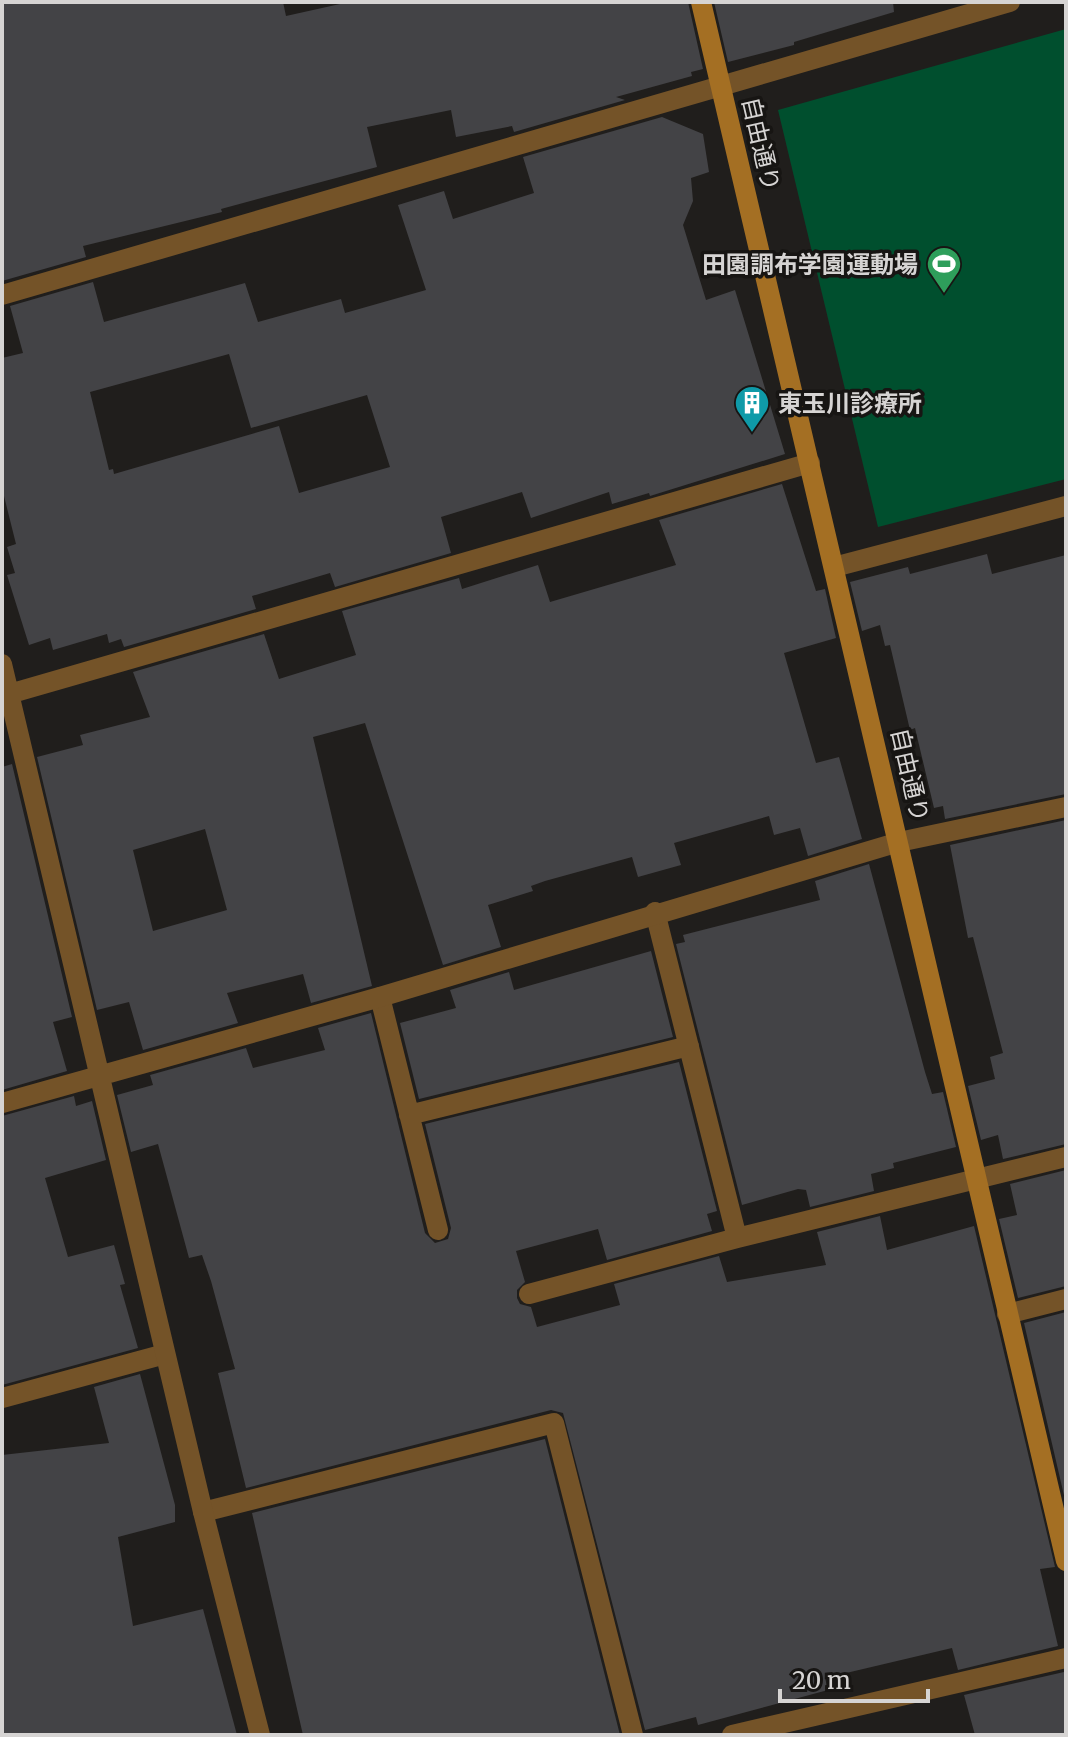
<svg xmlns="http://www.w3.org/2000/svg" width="1068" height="1737" font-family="Merriweather,'Noto Sans JP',serif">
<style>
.green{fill:#004f2e}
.building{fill:#434346;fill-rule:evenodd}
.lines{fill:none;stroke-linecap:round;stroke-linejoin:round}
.lane{stroke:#745328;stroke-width:20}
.street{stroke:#745328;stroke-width:20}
.secondary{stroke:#a46f23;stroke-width:20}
.labels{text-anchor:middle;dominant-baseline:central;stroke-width:7;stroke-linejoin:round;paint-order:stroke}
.street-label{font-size:24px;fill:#d6d4d3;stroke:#171513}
.poi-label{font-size:24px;font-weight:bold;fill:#d6d4d3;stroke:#171513;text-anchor:end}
</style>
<rect width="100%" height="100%" fill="#201e1c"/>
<!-- green -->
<path class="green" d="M1066 29V479L878 527 778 110Z"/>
<!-- building -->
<path class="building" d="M2 2H283L286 16 349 2H688L703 69 691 72 692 76 616 97 625 100 514 132 512 126 456 137 451 110 367 127 377 167 221 209 222 212 83 246 86 257 2 281Z
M714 2H893L894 12 794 42V45L728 62Z
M662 117 703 134 709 172 691 178 693 201 683 225 706 300 735 290 785 454 650 496 649 493 612 504 609 492 531 518 522 492 441 517 451 553 335 587 330 573 252 596 256 609 124 647 121 639 109 643 107 634 53 650 50 638 29 645 7 575 15 573 7 547 16 544 2 488V358L23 353 10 306 93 282 104 322 245 283 258 322 341 299 345 313 426 290 398 205 444 191 453 219 534 193 523 157ZM229 354 251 428 367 395 390 467 299 493 279 426 114 474 113 469 109 470 90 392Z
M782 484 816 591 825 589 836 638 784 653 816 763 839 757 862 839 808 856 800 828 774 835 769 816 674 843 681 865 638 877 632 857 545 881 531 886 533 891 488 905 501 947 443 965 365 723 313 737 372 986 311 1003 303 974 227 993 238 1023 143 1050 129 1002 97 1010 37 757 83 745 80 735 150 717 133 672 264 634 279 679 356 655 342 611 459 578 462 589 538 565 550 602 676 565 659 520ZM205 829 227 910 153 931 133 850Z
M987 554 992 574 1066 555V794L945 819 943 806 934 808 915 728 910 730 890 645 885 646 880 625 862 631 850 582 908 567 910 574Z
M12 764 72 1017 53 1022 67 1071 2 1090V767Z
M1066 820V1144L1003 1159 998 1135 981 1140 968 1086 995 1079 990 1057 1003 1053 973 937 968 938 950 845Z
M869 864 925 1072 932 1094 943 1092 956 1147 893 1163 894 1168 871 1174 874 1191 810 1207 806 1190 798 1189 742 1205 676 944 685 942 683 935 820 900 815 881Z
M651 951 673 1037 419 1099 400 1023 456 1008 450 990 509 972 514 990Z
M371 1013 425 1233 435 1243 448 1239 451 1228 425 1124 679 1062 717 1211 707 1214 712 1231 607 1260 598 1229 516 1251 525 1282 517 1290V1298L520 1304 531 1307 537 1327 620 1305 614 1284 719 1256 727 1282 826 1265 817 1232 880 1216 887 1250 974 1226 1055 1567 1040 1569 1058 1646 958 1670 952 1648 825 1678 828 1690 698 1725 696 1717 645 1730 563 1413 551 1410 246 1488 218 1373 235 1369 211 1281 202 1255 189 1258 158 1144 131 1152 117 1095 153 1085 150 1075 246 1048 253 1068 325 1050 318 1028Z
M74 1096 76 1106 92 1101 106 1160 45 1178 68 1257 114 1245 125 1284 120 1285 138 1348 2 1385V1116Z
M1066 1170V1286L1018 1298 999 1219 1017 1215 1010 1184Z
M1066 1312V1504L1024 1323Z
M140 1374 175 1505V1522L118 1537 133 1626 203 1609 237 1735H2V1455L109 1443 94 1387Z
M545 1439 620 1735H303L252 1513Z
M1064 1672 1066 1735H975L964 1695Z"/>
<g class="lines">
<!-- lane -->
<path class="lane" d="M834 567 1066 506
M655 912 737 1238
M380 997 438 1230
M409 1115 689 1046
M529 1294 737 1238 1066 1157
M1007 1314 1066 1299
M2 1398 165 1354
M203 1512 554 1423 633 1735"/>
<!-- street -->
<path class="street" d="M2 295 1010 2
M2 664 203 1512 260 1735
M9 694 810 463
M2 1103 380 997 899 842 1066 807
M732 1735 1066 1658"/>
<!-- secondary -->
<path class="secondary" d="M701 2 1066 1561"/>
</g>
<!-- icons -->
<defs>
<symbol id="stadium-pin" viewBox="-11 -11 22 30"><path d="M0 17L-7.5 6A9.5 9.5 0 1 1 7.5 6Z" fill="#2e9e5b" stroke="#171513"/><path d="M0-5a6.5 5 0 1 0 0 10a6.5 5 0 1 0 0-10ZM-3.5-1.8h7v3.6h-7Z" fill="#fff"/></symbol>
<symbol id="building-pin" viewBox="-11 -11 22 30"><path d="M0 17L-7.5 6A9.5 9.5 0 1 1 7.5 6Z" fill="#0f9aa8" stroke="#171513"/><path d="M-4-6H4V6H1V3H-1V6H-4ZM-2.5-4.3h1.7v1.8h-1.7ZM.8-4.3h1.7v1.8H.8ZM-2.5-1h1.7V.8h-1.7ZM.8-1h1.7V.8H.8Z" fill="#fff"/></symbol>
</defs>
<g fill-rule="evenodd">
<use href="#stadium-pin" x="924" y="244" width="40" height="54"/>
<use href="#building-pin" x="732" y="383" width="40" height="54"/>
</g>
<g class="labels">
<!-- street labels -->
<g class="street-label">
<text transform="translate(761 144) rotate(77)">自由通り</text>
<text transform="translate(910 775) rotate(77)">自由通り</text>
</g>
<!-- poi labels -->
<g class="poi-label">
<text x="918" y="264">田園調布学園運動場</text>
<text x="778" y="403" text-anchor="start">東玉川診療所</text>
</g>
</g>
<!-- border -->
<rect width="1068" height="1737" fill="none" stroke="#d6d4d3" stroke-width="8"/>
<!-- scale -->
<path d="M780 1689v12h148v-12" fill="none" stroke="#d6d4d3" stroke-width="4"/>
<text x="792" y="1689" font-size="24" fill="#d6d4d3" stroke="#171513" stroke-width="6" paint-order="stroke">20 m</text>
</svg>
